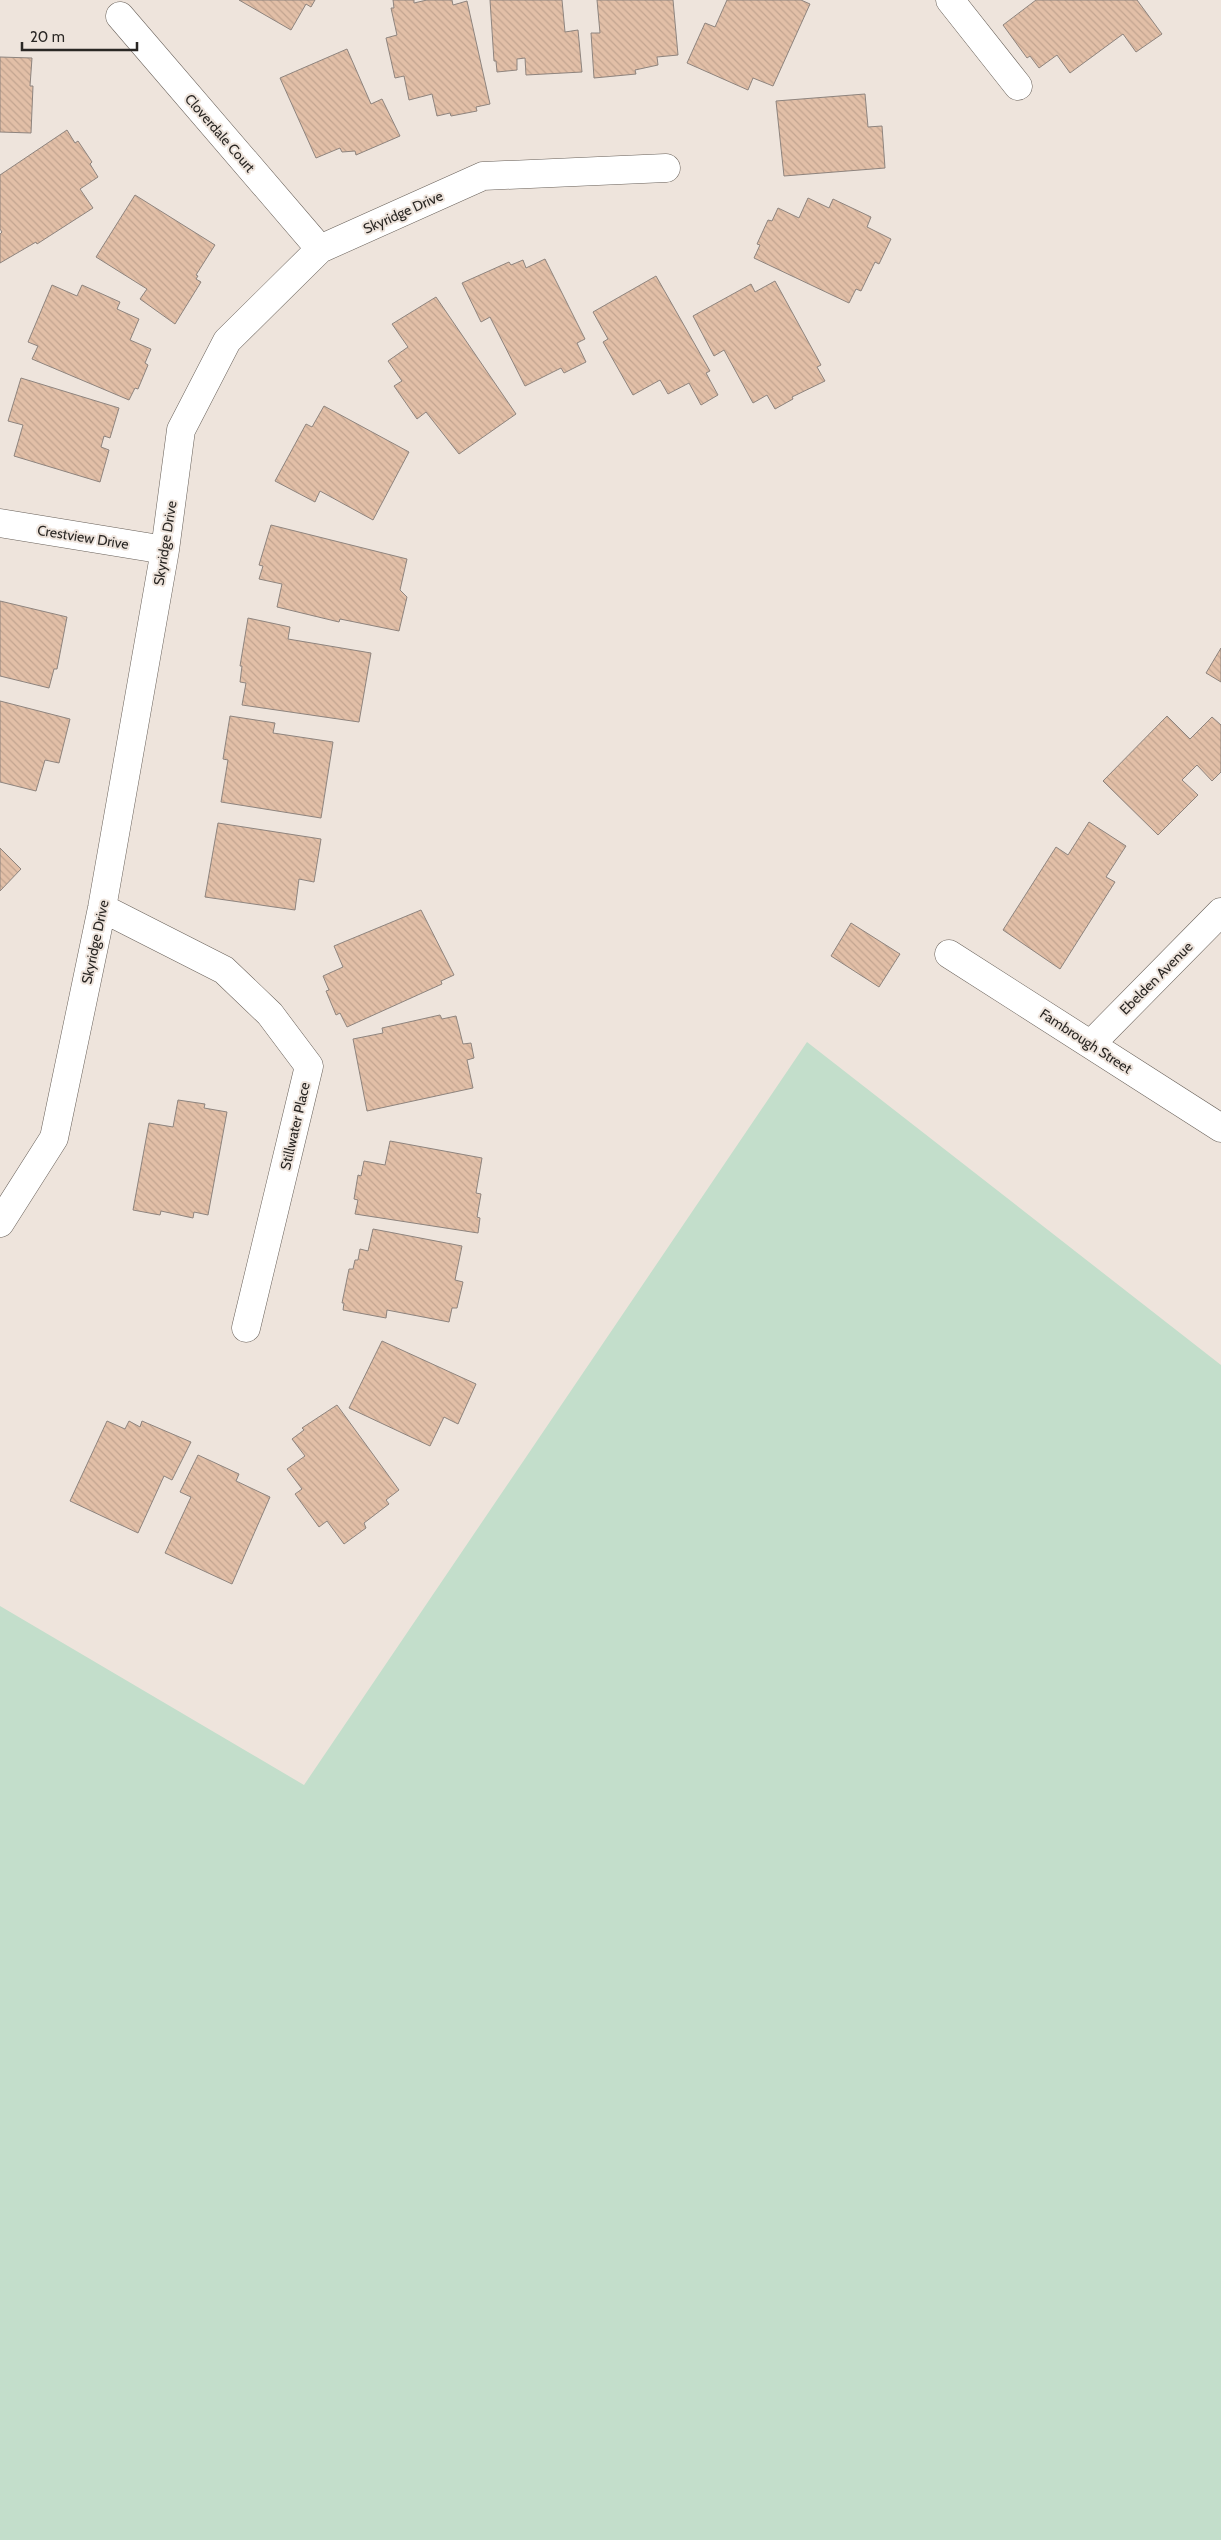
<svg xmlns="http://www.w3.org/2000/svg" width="1221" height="2540" font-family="Cabin,sans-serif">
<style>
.green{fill:#c3decb}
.building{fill:url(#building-back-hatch);stroke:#8e847e}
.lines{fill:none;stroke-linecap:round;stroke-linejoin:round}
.minor-casing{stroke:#686059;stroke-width:29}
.minor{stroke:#fff;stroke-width:28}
.labels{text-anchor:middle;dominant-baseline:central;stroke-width:4;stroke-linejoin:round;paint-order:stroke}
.street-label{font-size:14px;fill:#2a2724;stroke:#eee4dc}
</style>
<defs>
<pattern id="building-back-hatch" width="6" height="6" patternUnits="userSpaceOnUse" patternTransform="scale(1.25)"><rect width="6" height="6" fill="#e2bfa7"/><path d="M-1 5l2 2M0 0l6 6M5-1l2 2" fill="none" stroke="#c2a490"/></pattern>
</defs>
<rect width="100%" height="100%" fill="#eee4dc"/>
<!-- green -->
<path class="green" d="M807 1042 1221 1365V2540H0V1606L304 1785Z"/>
<!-- building -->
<path class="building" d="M239 0H315L311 7 306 4 291 30Z
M393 0H414V3L427 0H452L453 5 467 1 490 104 476 107 477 111 451 116 450 113 437 116 432 94 409 100 404 76 395 78 386 38 397 35 391 8H394Z
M490 0H562L565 32 578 30 582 72 526 75 525 58 517 59V70L497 72 496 61H494Z
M597 0H673L678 55 657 57 658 65 635 70 636 74 594 78 591 33H600Z
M727 0H801L810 4 773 86 753 78 748 90 687 63 705 23 715 27Z
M1036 0H1137L1162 34 1136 52 1123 34 1070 73 1057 55 1039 68 1030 56 1027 58 1003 25Z
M347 49 371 104 382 99 400 136 356 155 355 151 342 152 340 148 316 158 280 78Z
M0 57 32 58 30 86H33L31 133 0 132Z
M865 94 868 127 882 126 885 168 784 176 776 101Z
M67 130 75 143 78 141 92 162 90 164 98 177 80 189 93 208 37 244 36 242 0 263V234L2 232 0 229V175Z
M135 195 215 245 196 275 198 276 196 279 201 282 175 324 140 299 147 289 96 257Z
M808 198 829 208 833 199 871 217 867 227 891 239 879 264 875 262 861 291 856 289 849 303 754 258 760 245 757 244 768 220 772 221 778 208 799 218Z
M545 259 585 339 577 343 586 362 564 373 561 368 525 386 490 317 481 322 462 283 509 262 511 265 523 260 526 268Z
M656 276 710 371 706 373 718 395 701 405 689 383 668 394 660 380 633 395 603 342 608 339 593 312Z
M775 281 821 365 817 367 825 381 792 397 793 399 775 409 767 395 753 403 724 350 714 356 693 316 751 284 755 292Z
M52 285 77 296 82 285 120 302 117 309 139 319 130 340 151 349 145 363 148 365 138 389 135 388 129 400 32 359 38 346 28 342Z
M436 297 516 414 459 454 426 412 417 419 394 386 402 381 388 361 408 347 392 324Z
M21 378 119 408 110 438 104 436 101 447 109 450 100 482 14 456 23 425 8 421Z
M324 406 409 452 373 520 320 491 315 502 275 481 306 424 312 427Z
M271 525 407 559 400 590 407 597 399 631 340 619 339 622 277 607 282 584 259 579 263 566 259 565Z
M0 601 67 617 57 669H54L49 688 0 676Z
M248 618 290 627 288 639 371 653 359 722 242 705 246 683 240 682 242 666H240Z
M1221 648V682L1206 673Z
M0 701 70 719 59 763 45 760 36 791 0 782Z
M230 716 275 723 273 733 333 742 321 818 221 802 228 760 223 759Z
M1167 716 1190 739 1212 717 1221 725V772L1212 781 1197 765 1182 780 1198 795 1158 835 1103 781Z
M1089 822 1126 846 1106 877 1115 882 1060 969 1003 930 1056 847 1068 855Z
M218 823 321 839 314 882 299 879 295 910 205 897Z
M0 848 21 869 0 891Z
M421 910 454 975 441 981 442 984 347 1027 340 1013 336 1015 326 991 329 990 323 976 343 967 334 946Z
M851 923 900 954 879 987 831 956Z
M440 1015 442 1019 456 1016 463 1044 471 1043 474 1058 467 1060 473 1088 367 1111 353 1039 383 1033 382 1028Z
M178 1100 205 1104 204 1108 227 1112 208 1215 194 1212 193 1218 161 1211 160 1215 133 1210 149 1123 173 1127Z
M390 1141 482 1158 476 1193 481 1194 477 1217 480 1218 478 1233 355 1214 358 1200 354 1199 358 1175 361 1176 364 1161 385 1165Z
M373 1229 462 1246 455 1280 463 1282 457 1308H452L449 1322 387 1310 386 1318 343 1310 344 1303H342L349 1269H353L355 1260H358L360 1249 368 1251Z
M382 1341 476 1384 458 1424 444 1417 430 1446 349 1408Z
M337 1405 399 1490 386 1500 389 1504 364 1523 366 1528 344 1544 327 1521 319 1527 295 1494 302 1489 287 1469 305 1456 292 1439 304 1430 302 1428Z
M107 1421 125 1429 129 1421 140 1427 142 1421 191 1442 172 1480 164 1476 138 1533 70 1501Z
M198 1455 239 1474 236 1481 270 1497 232 1584 165 1553 191 1497 180 1492Z"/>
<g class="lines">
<defs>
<path id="minor" d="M950 0 1018 86
M120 16 320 249
M0 523 165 550
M102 908 224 970 270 1014 309 1066 246 1328
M949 954 1221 1128
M1091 1044 1221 912
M0 1223 54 1138 102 908 165 550 181 430 227 341 320 249 483 176 666 168"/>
</defs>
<!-- minor casing -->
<use href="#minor" class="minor-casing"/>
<!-- minor -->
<use href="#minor" class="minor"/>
</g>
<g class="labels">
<!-- street labels -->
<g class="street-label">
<text transform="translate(220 133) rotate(49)">Cloverdale Court</text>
<text transform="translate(403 212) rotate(-24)">Skyridge Drive</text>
<text transform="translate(83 537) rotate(9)">Crestview Drive</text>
<text transform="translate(165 543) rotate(-81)">Skyridge Drive</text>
<text transform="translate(95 942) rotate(-78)">Skyridge Drive</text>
<text transform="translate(1156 978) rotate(-45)">Ebelden Avenue</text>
<text transform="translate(1086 1041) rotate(33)">Fambrough Street</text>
<text transform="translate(295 1126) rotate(-77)">Stillwater Place</text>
</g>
</g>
<!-- scale -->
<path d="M22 42v8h115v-8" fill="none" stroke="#2a2724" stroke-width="2.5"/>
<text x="30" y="42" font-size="15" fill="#2a2724" stroke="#eee4dc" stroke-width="4" paint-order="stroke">20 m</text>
</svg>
